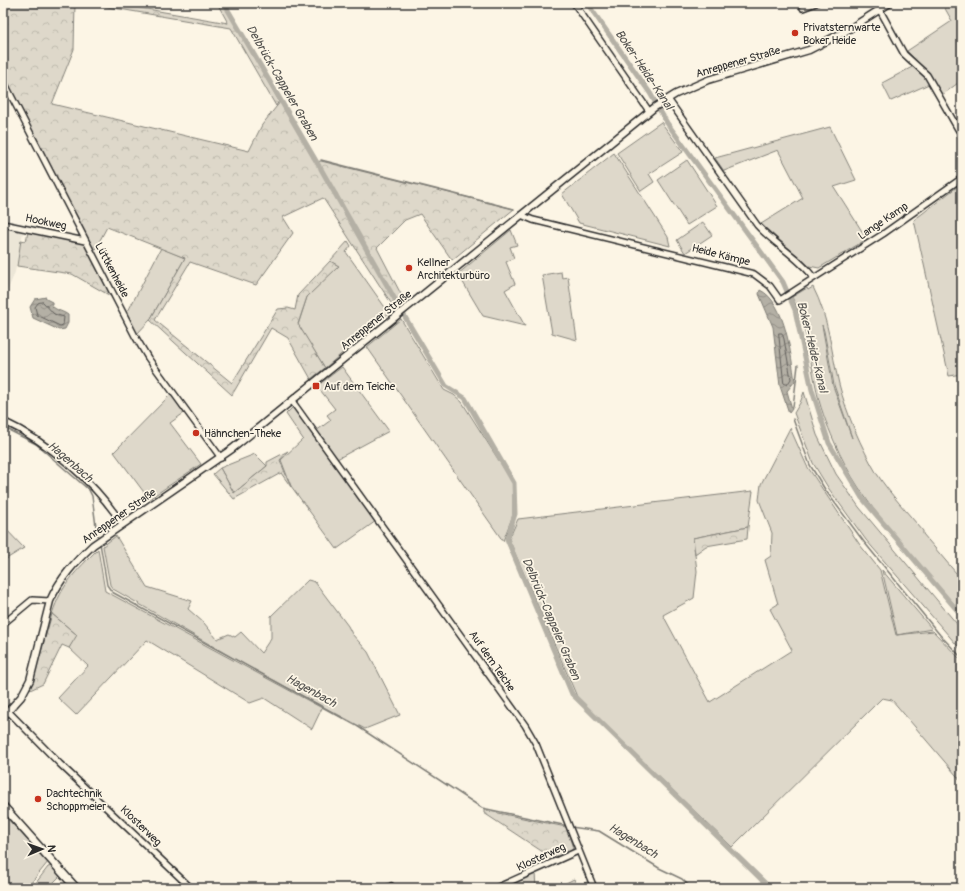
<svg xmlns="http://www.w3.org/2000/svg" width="965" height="891" font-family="Pangolin,sans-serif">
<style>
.built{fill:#ece6d7}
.green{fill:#ded8ca;stroke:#84827a;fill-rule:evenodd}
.forest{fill:url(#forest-crowns);stroke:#84827a}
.water{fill:url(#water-waves);stroke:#7d7b74}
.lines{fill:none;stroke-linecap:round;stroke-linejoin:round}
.shore{stroke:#62605c;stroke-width:1}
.stream{stroke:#7d7b74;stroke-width:1.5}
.canal{stroke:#b4b0a5;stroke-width:5}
.minor-casing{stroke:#2b2b2b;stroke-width:8}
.tertiary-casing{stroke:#2b2b2b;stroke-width:9}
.secondary-casing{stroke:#2b2b2b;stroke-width:10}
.minor{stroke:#fcf5e5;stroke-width:5}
.tertiary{stroke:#fcf5e5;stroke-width:6}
.secondary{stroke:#fcf5e5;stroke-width:7}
.poi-dot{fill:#c8321e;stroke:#fcf5e5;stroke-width:1.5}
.labels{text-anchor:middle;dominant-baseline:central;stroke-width:3.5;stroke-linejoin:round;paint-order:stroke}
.poi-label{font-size:11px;fill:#2b2b2b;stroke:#fcf5e5;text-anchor:start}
.street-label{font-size:11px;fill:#2b2b2b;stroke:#fcf5e5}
.water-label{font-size:12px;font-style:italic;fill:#545350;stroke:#fcf5e5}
</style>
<defs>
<pattern id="forest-crowns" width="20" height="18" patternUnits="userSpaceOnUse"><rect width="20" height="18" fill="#ded8ca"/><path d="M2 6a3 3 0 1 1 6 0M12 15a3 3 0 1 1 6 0" fill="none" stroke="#bfbaae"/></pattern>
<pattern id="water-waves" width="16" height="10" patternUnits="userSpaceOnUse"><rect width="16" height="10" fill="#b4b0a5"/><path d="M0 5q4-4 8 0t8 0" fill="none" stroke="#938f87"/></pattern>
</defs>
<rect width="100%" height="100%" fill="#fcf5e5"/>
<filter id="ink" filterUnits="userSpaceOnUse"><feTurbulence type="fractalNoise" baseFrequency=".025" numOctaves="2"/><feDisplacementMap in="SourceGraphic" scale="8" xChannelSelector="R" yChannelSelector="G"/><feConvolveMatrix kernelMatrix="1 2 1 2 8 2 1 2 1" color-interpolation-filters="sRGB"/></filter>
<g filter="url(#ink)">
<!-- built -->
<path class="built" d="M3 227 23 232 15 272 3 302Z"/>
<!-- green -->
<path class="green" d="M942 3H962V80L942 95 929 74 907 51 952 21Z
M914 66 925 76 929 84 891 101 882 83Z
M661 122 683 152 649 174 654 182 641 191 617 153Z
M830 127 856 180 834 187 867 239 819 268 809 266 761 224 803 198 778 150 724 171 715 158Z
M614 153 668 237 670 246 579 223 562 194Z
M687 160 717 206 687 225 658 180Z
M962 183V374L949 376 914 220Z
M703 222 712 235 685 253 677 240Z
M511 230 517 245 510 247 514 258 506 262 515 284 505 290 525 326 483 316 458 274Z
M348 241 351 246 346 252 389 313 325 368 298 325 307 297 338 266 330 261Z
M161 248 185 258 150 320 136 335 126 315Z
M561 272 562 278 568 277 577 340 552 333 542 275Z
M813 287C829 318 831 351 839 384 847 415 861 447 877 474 890 494 908 513 923 531V534L962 580V613C917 561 861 506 834 441 827 425 819 405 816 387 809 356 807 325 792 297L807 288 808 290ZM822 325 824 331 834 385 852 438 833 386Z
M401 319 444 390 454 395 462 402 513 483V515L503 541 367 347Z
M342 367 389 431 337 459 316 431 331 420 327 415 335 409 317 386Z
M804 392 817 435 836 474 859 507 962 630V651L866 540 829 489 813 463 794 413 800 403Z
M171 394 184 413 170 423 201 464 149 499 114 452Z
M293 407 376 521 337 549 291 486 281 460 303 439 286 414Z
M790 428 807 466 860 545 880 570 896 635 933 631 962 661V782L892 700 882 698 732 847 578 699 509 539 518 519 753 491 748 527 693 538 697 571 694 598 663 615 710 702 792 650 770 609 778 604 765 560 771 556 772 533 759 500 761 484Z
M255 454 267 466 234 493 220 468Z
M3 526 24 548 3 561Z
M116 536 147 587 192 601 188 609 204 623 217 639 229 634 235 637 241 632 261 653 271 638V616L308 580 315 582 348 626 352 634 368 652 400 715 365 729 249 667 113 589 110 585 103 546Z
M98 549 105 591 322 708 312 729 264 698 250 703 147 640 76 715 58 698 88 666 69 648 76 634 52 614C62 584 76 571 98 549Z
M882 570 932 629 897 635Z
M3 814 48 862 27 888H5L3 884Z
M52 866 60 876 48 888H32L48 867Z
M535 873 536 888H503V887Z
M574 879 577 886 589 881 592 888H556Z"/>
<!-- forest -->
<path class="forest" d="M3 3H75L74 49 52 104 249 151 262 125 280 102 315 162 321 161 514 209 452 260 420 214 405 220 377 248 403 298 393 306 323 198 283 217 293 233 256 285 190 262 155 320 232 383 278 309 288 308 295 310 298 295 330 261 339 266 307 297 298 324 325 368 311 379 288 338 271 328 232 395 150 320 185 258 107 227 91 257 114 298 72 274 17 266 21 240 26 241 28 232 86 243 90 242 3 76Z
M84 3H112L228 23 217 3H223L279 101 276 106 231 28Z
M288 451 280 460 291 487 281 473 234 499 213 474 220 468 234 493 267 466V462Z
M748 527 747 539 706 546 695 554 693 538Z
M52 614 77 635 69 648 62 645 43 684 30 690Z
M484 810 566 827 573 848 571 851 552 858 484 813Z"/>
<!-- water -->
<path class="water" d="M760 290C786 302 791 357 795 381L787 391 792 409 789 413 780 386 773 327 759 294Z
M46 297V299L52 302V306C57 311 63 311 68 315V323L65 329 59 330 33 318 30 307 35 299Z"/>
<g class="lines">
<!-- shore -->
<path class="shore" d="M43 302 54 314 64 317 63 325 60 326 37 315 35 307 38 303Z
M779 333H782L784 339 791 379 787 385 784 383Z"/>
<!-- stream -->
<path class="stream" d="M321 160 514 209
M793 407 798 365
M793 419 810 465 826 491 864 542 940 635 962 658
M3 427 36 444 89 490 92 496 97 534 99 539
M100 543 107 585 112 592 357 726 482 808 568 826
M571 827 599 831 659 868 682 879 691 888"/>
<!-- canal -->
<path class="canal" d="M225 3 226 6
M587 3 650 93 667 123 783 282 795 310 812 390 829 443 862 498 962 616
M228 10 319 166
M321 169 397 303
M402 312 446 386 465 398 514 483 515 514 507 539 572 694 770 888"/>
<defs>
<path id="minor" d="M574 3 649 111
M876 3 904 54 927 75 962 136
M803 8 816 3
M3 80 135 336 148 358 221 458
M521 215 533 220 754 274 770 286 780 300 814 278C798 256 775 245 757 225L668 99
M3 224 85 241
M814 278 883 234 962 178
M292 401 525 725 536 744 594 888
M3 421C47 441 96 483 122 524
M3 624 32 600 50 601
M8 711 60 764 191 888
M387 888 391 886
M496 888 578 851"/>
<path id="tertiary" d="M3 717 21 697 30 680 50 601C60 578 76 561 93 545L232 449 655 107 676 94 708 80 809 50 846 31 890 3"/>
<path id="secondary" d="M3 806 76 888"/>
</defs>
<!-- minor casing -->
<use href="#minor" class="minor-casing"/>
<!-- tertiary casing -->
<use href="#tertiary" class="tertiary-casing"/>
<!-- secondary casing -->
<use href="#secondary" class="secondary-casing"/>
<!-- minor -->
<use href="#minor" class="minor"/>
<!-- tertiary -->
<use href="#tertiary" class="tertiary"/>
<!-- secondary -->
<use href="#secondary" class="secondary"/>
</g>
</g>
<!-- markers -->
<g class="poi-dot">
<circle cx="795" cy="33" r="4"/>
<circle cx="409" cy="268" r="4"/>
<rect x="312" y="382" width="8" height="8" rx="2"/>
<circle cx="196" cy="433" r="4"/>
<circle cx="38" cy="799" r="4"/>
</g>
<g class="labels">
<!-- poi labels -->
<g class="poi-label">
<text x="803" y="27">Privatsternwarte<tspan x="803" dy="13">Boker Heide</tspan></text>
<text x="417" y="262">Kellner<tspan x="417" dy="13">Architekturbüro</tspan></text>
<text x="324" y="386">Auf dem Teiche</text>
<text x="204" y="433">Hähnchen-Theke</text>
<text x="46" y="793">Dachtechnik<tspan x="46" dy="13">Schoppmeier</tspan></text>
</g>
<!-- street labels -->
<g class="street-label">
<text transform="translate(738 62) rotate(-16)">Anreppener Straße</text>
<text transform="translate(883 221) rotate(-34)">Lange Kamp</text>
<text transform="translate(46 222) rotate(12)">Hookweg</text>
<text transform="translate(721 255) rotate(14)">Heide Kämpe</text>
<text transform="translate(112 270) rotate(62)">Lüttkenheide</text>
<text transform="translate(376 320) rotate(-39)">Anreppener Straße</text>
<text transform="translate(119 516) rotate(-35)">Anreppener Straße</text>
<text transform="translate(492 661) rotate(55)">Auf dem Teiche</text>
<text transform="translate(141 826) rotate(44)">Klosterweg</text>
<text transform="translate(541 857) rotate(-25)">Klosterweg</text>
</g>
<!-- water labels -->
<g class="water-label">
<text transform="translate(644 70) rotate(56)">Boker-Heide-Kanal</text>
<text transform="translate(282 83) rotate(60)">Delbrück-Cappeler Graben</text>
<text transform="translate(812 347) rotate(76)">Boker-Heide-Kanal</text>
<text transform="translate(70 462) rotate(41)">Hagenbach</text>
<text transform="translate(551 619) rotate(67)">Delbrück-Cappeler Graben</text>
<text transform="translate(311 691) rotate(29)">Hagenbach</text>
<text transform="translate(633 841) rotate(32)">Hagenbach</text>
</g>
</g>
<!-- margin -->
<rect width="965" height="891" fill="none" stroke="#fcf5e5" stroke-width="16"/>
<rect x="8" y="8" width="949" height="875" fill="none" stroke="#2b2b2b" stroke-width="1.5" filter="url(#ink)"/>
<!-- north arrow -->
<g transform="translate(42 849) rotate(88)" stroke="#fcf5e5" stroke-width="3" paint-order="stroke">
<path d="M0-3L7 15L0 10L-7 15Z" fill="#2b2b2b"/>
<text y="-6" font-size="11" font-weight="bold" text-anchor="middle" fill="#2b2b2b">N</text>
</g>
</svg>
